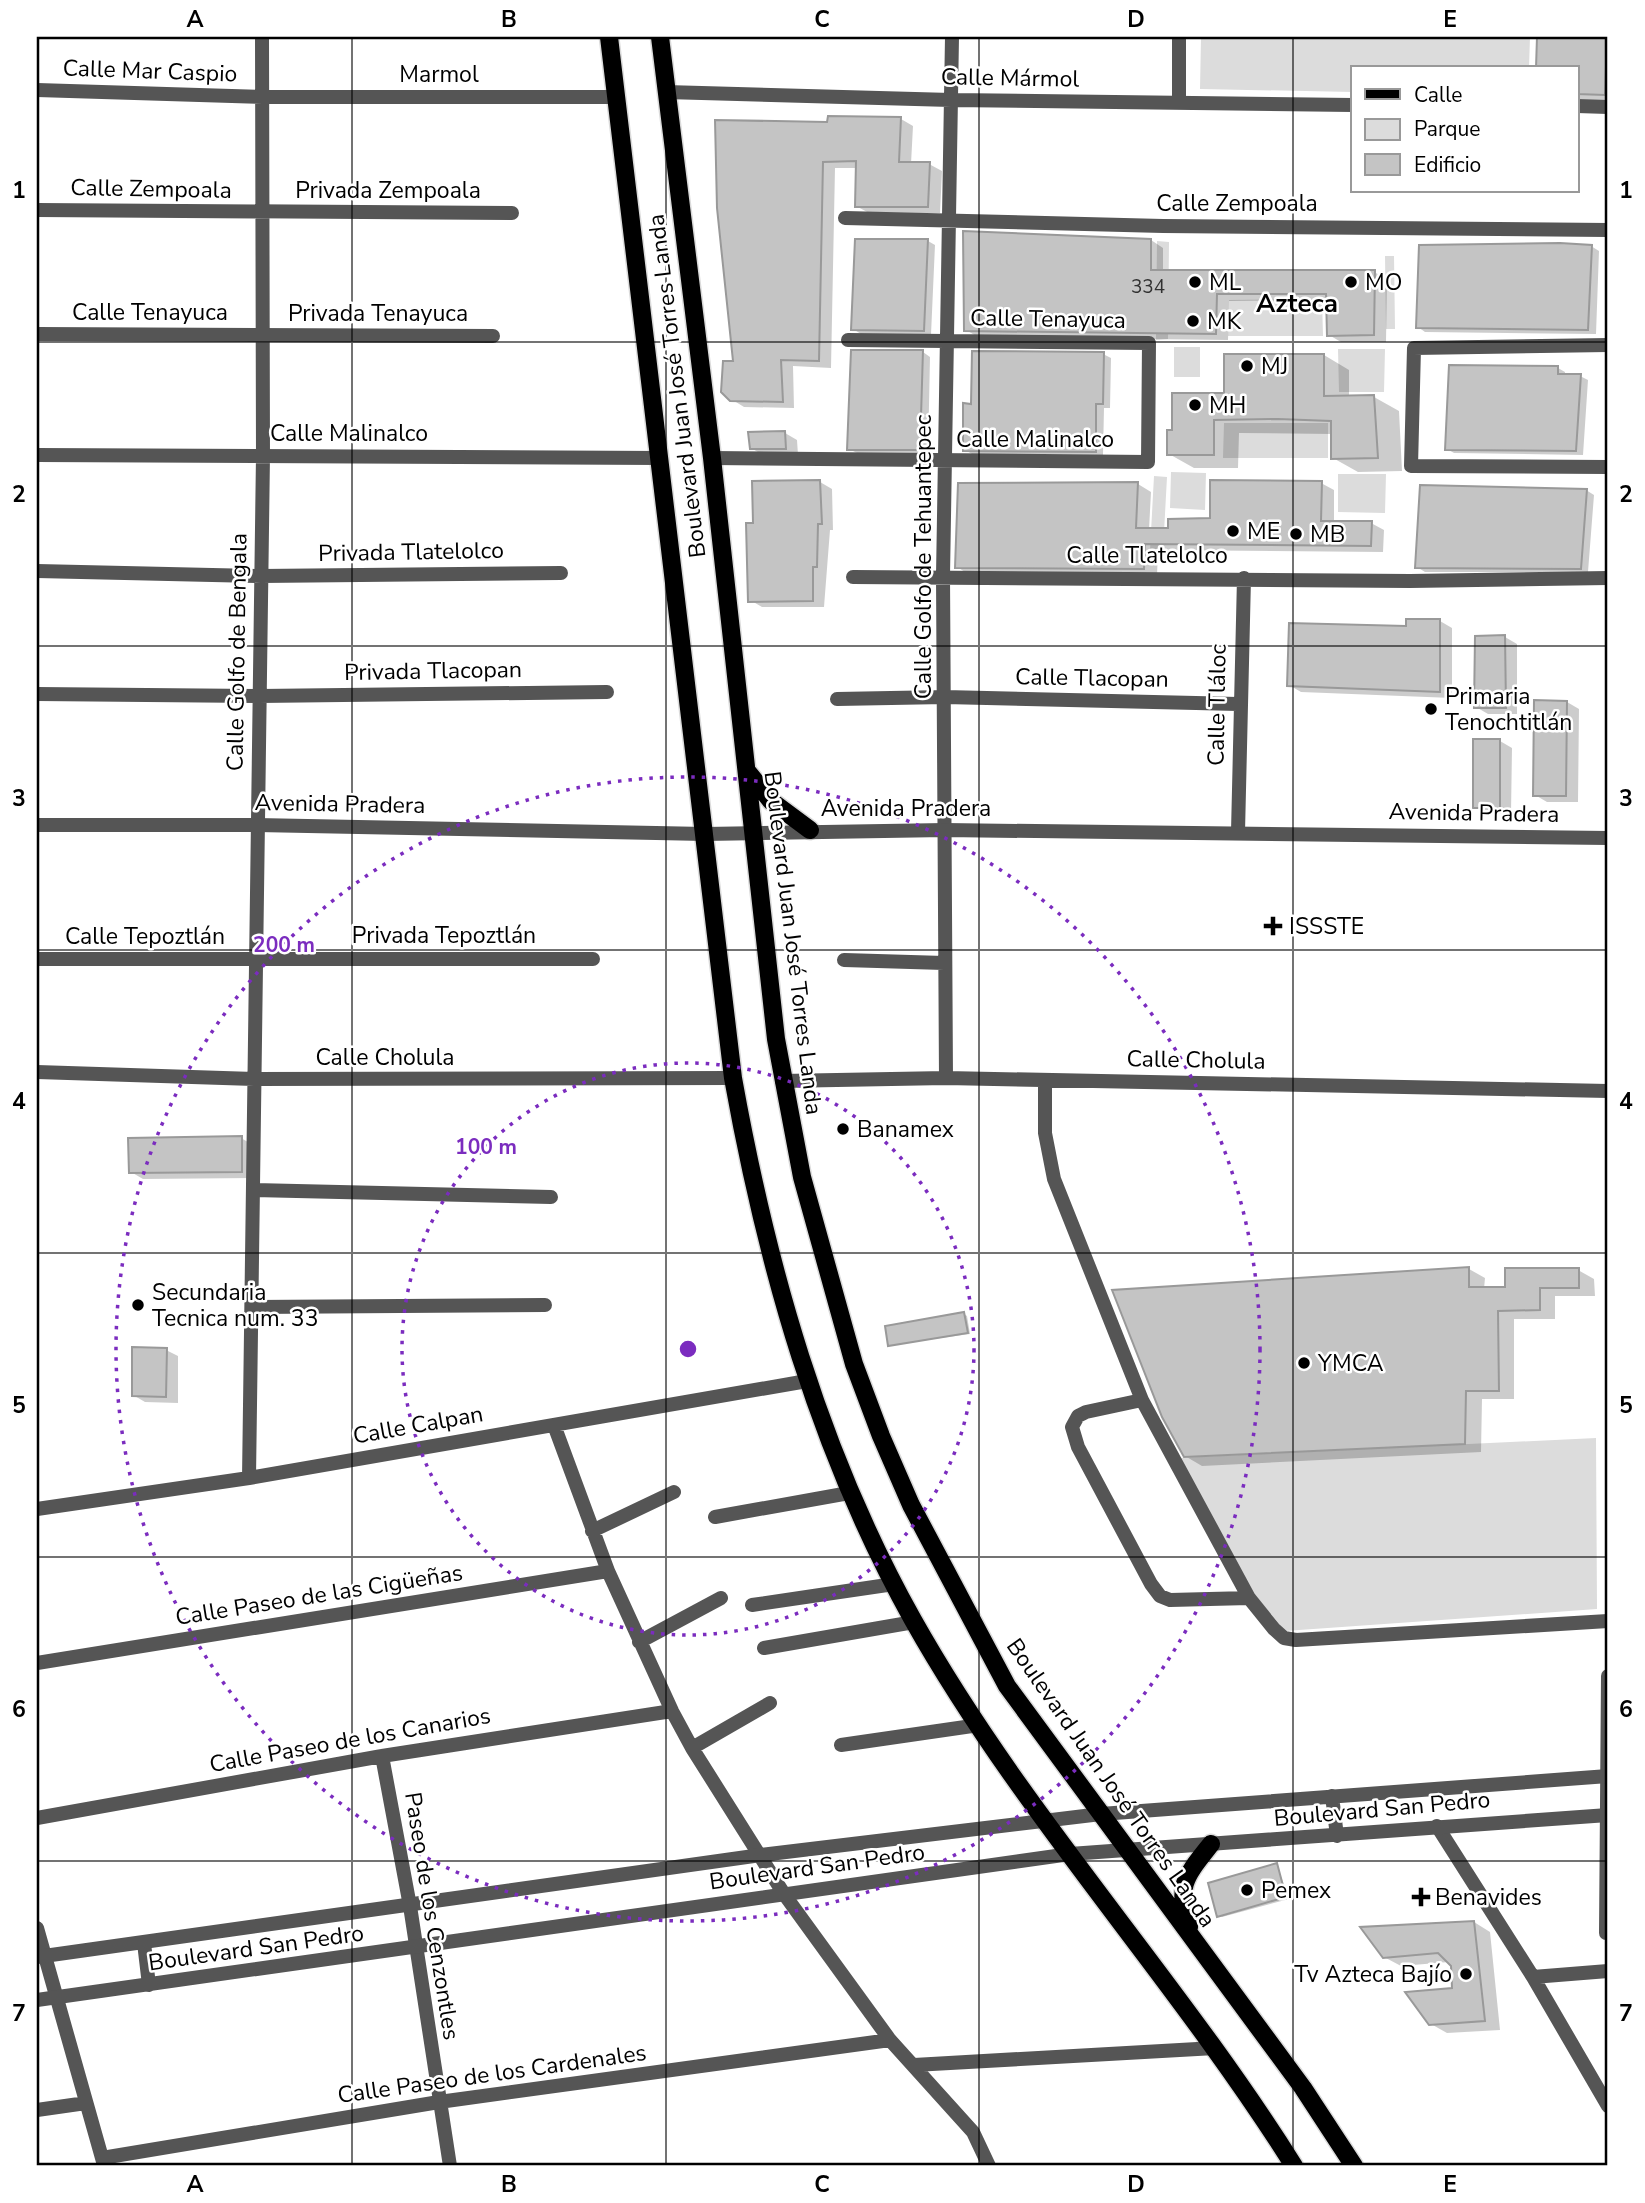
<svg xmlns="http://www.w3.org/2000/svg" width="1645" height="2203" font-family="'Nunito Sans',sans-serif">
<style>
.green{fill:#dcdcdc}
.shadow{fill:#0003}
.building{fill:#c4c4c4;stroke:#999;stroke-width:2}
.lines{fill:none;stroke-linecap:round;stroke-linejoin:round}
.primary-casing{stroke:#dbdbdb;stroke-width:21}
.minor{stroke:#555;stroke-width:14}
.tertiary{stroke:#555;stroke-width:14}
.primary{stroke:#000;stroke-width:18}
.grid{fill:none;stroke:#000;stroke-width:2;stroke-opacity:0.55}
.ring{fill:none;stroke:#7b2cbf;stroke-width:3.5;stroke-dasharray:3.5 7}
.poi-dot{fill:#000;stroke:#fff;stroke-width:2.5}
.labels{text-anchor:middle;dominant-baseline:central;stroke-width:5;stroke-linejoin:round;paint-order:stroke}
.number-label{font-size:19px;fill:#313131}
.street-label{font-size:23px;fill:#000;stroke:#fff}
.poi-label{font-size:23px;fill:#000;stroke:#fff;text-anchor:start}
.quarter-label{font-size:26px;font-weight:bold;fill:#000;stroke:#fff}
.centre{fill:#7b2cbf;stroke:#fff;stroke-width:3.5}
.ring-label{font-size:21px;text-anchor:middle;font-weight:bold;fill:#7b2cbf;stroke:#fff;stroke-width:5;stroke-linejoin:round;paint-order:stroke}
.neatline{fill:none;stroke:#000;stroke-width:2.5}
.grid-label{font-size:23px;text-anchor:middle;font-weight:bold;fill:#000}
</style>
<rect width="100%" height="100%" fill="#fff"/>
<!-- green -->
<path class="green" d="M1201 37H1530L1529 68H1353V92L1200 89Z
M1157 241 1169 242 1168 339 1156 340Z
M1385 256H1394L1395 329H1386Z
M1322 299 1323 336H1228L1229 300Z
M1174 347H1200V377H1174Z
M1338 349H1385L1384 392H1339Z
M1224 423H1328V458H1223Z
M1171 472 1206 473 1205 510 1170 508Z
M1338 474H1386L1385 513 1338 512Z
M1154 476 1167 477 1163 551H1150Z
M1596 1438 1597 1609 1285 1631 1250 1589 1178 1458Z"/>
<!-- shadow -->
<path class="shadow" d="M1539 37H1608V102L1577 101V68H1538Z
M901 119 913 126 911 164H929L942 171 940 213H869L856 206 858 168H835L831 368 793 366 794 408 744 407 731 399 735 363 829 124Z
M1151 240 1163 248V271L1374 272 1387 279 1386 342H1341L1329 335 1328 300 1229 301 1228 340 978 337 966 330Z
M928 241 935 245 931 335 861 334 853 329Z
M1591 246 1599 251 1596 334 1425 332 1418 327Z
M923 352 930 357 928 453H857L849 449Z
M1103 354 1111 358 1110 408H1104L1103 455 972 454 965 450 973 406Z
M1324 355 1349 370V397H1374L1399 411 1402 471 1358 472 1333 458V434L1239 433 1238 468H1194L1169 454 1174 432 1226 395 1225 356Z
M1558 368 1565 372V376H1580L1588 380 1583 455 1454 453 1447 449Z
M785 433 797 440 798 455H763L751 448Z
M820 482 832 489 833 530H830L824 607H762L750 600 755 525Z
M1321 483 1334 490V523H1371L1384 530 1383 552 1158 550 1157 576 970 575 957 567 1138 484 1151 492 1149 530H1170L1212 520Z
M1586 490 1594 495 1588 572H1425L1417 567Z
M1440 621 1452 628V698L1301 692 1289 685 1408 627Z
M1505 637 1517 644V714H1488L1476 707Z
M1567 702 1579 709 1578 802H1547L1535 795Z
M1500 741 1512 748 1511 814 1487 813 1475 807Z
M241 1138 253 1145 254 1178 143 1179 131 1172Z
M1469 1269 1485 1278 1484 1289H1507L1578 1270 1594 1279 1595 1296H1555V1319H1514V1399H1482L1481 1452 1202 1466 1185 1456Z
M964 1314 967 1316 970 1334 890 1345Z
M166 1350 178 1356V1403L145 1402 133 1395Z
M1277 1865 1289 1899 1222 1917 1219 1916Z
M1474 1922 1490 1932 1500 2030 1447 2033 1431 2024 1454 1989 1453 1965 1449 1962 1401 1966 1384 1957Z"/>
<!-- building -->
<path class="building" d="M1537 37H1607L1605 95 1577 94V68H1536Z
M828 116 901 117 899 162H930L928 207H855L856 161 823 162 819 361 781 360 783 402 730 401 721 392 723 361H733L717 208 715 120 827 122Z
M963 231 1151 239V270H1375L1374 335 1327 336 1326 294H1217L1216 334 964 331Z
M855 239H928L924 331 851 330Z
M1560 243 1592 245 1588 330 1416 328 1419 245Z
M851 350H923L920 450H847Z
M972 351 1104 352 1103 404H1096V452L963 451V403L971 404Z
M1224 354H1324V396L1374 395 1378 458 1331 459V421L1278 419 1214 420V455H1167V430H1172V393H1224Z
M1449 365 1558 366V374H1581L1576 451 1445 450Z
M785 431 786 449H750L748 432Z
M820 480 822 524H818L817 567H813V601L748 602 746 523H753L752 481Z
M1210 480 1322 481 1321 521H1372L1371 546 1145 544 1144 569 955 568 958 483 1138 482 1136 528H1168V519L1210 518Z
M1420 485 1587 489 1581 569 1415 568Z
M1406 619H1440V692L1287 686 1289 623 1406 626Z
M1505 635 1506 708H1474L1475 636Z
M1534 700 1567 701 1566 796H1533Z
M1473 739H1500V808H1473Z
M242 1136V1172L129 1173 128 1138Z
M1469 1267V1287H1505V1268H1579V1288H1540V1310L1498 1311 1499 1391H1466L1465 1444 1184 1457 1162 1417 1112 1290Z
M964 1312 968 1333 888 1346 885 1326Z
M132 1347 167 1348 166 1397 132 1396Z
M1277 1863 1286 1897 1217 1917 1208 1883Z
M1474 1921 1485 2021 1429 2025 1405 1992 1452 1988 1451 1966 1438 1953 1383 1958 1360 1927Z"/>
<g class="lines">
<defs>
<path id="primary" d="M609 37 733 1078C767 1267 819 1452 913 1620 1022 1814 1176 1978 1294 2166
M660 37 712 458 776 1039 802 1177 854 1364 881 1436 911 1505 1007 1686 1303 2088 1354 2166
M747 771 771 801 810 830
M1189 1927C1176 1885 1185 1877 1211 1844"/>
</defs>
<!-- primary casing -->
<use href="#primary" class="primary-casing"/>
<!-- minor -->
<path class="minor" d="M37 90 262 97H616
M666 92 951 100 1353 105
M1179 103V37
M1577 106 1608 107
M37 210 512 213
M845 218 1163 226 1608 230
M37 334 493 336
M1608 345 1414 348 1411 466 1608 467
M37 455 660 458
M712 458 1148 462 1149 343 848 340
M37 571 261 576 561 573
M853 577 1410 581 1608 578
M37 694 260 696 607 692
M837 699 945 697 1238 704
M1238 832 1244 578
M37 959H593
M844 960 944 963
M37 1072 254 1079 733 1078
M946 1078 943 576 952 37
M1045 1080V1133L1054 1179 1142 1400 1249 1598 1274 1629 1284 1638 1296 1640 1608 1621
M782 1081 946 1078 1608 1091
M254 1190 551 1197
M253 1307 545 1305
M1142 1400 1086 1412 1078 1416 1072 1427 1078 1447 1151 1584 1160 1596 1170 1600 1249 1598
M554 1425 608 1571 672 1711 692 1748 784 1894 890 2040 973 2132 989 2166
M249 1478 263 455 262 37
M37 1509 249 1478 807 1381
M715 1517 849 1493
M592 1531 674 1492
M752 1605 894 1584
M639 1642 721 1598
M764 1648 914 1622
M37 1663 608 1571
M841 1745 979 1725
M692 1748 770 1703
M382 1756 410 1906 450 2166
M37 1818 382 1756 672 1711
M1437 1826 1533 1977 1608 2106
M37 1928 104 2165
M1606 1933 1608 1676
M1533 1977 1608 1971
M914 2065 1215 2048
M37 2110 86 2103
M102 2158 439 2102 890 2040"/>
<!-- tertiary -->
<path class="tertiary" d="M37 825H257L705 834 945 830 1608 838
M1332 1796 1337 1836
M144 1943 149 1985
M37 1957 761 1855 1101 1814 1608 1776
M37 2000 1070 1854 1608 1815"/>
<!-- primary -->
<use href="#primary" class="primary"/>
</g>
<!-- grid -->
<path class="grid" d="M352 37V2166M666 37V2166M979 37V2166M1293 37V2166M37 342H1608M37 646H1608M37 950H1608M37 1253H1608M37 1557H1608M37 1861H1608"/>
<!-- distance rings -->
<g class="ring">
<circle cx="688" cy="1349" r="286"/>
<circle cx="688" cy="1349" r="572"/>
</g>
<!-- markers -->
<g class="poi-dot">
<circle cx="1195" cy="282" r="7"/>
<circle cx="1351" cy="282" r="7"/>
<circle cx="1193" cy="321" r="7"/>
<circle cx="1247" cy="366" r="7"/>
<circle cx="1195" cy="405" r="7"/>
<circle cx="1233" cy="531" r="7"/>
<circle cx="1296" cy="534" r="7"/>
<circle cx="1431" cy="709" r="7"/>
<path d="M1269.5 915.5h7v7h7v7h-7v7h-7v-7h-7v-7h7z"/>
<circle cx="843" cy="1129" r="7"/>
<circle cx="138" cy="1305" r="7"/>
<circle cx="1304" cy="1363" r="7"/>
<circle cx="1247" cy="1890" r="7"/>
<path d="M1417.5 1886.5h7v7h7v7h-7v7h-7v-7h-7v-7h7z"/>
<circle cx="1466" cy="1974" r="7"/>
</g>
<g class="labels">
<!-- number labels -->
<g class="number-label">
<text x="1148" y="287">334</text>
</g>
<!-- street labels -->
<g class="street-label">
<text transform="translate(150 71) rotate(2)">Calle Mar Caspio</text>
<text x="439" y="74">Marmol</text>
<text transform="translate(1010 78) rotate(1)">Calle Mármol</text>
<text transform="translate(151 189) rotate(1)">Calle Zempoala</text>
<text x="388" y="190">Privada Zempoala</text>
<text x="1237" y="203">Calle Zempoala</text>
<text x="150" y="312">Calle Tenayuca</text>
<text x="378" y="313">Privada Tenayuca</text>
<text transform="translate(1048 319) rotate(1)">Calle Tenayuca</text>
<text transform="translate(677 386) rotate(-97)">Boulevard Juan José Torres Landa</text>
<text x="349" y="433">Calle Malinalco</text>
<text x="1035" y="439">Calle Malinalco</text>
<text transform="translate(411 552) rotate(-1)">Privada Tlatelolco</text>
<text x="1147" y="555">Calle Tlatelolco</text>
<text transform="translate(923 557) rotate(-90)">Calle Golfo de Tehuantepec</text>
<text transform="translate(237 652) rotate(-89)">Calle Golfo de Bengala</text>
<text transform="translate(433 671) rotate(-1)">Privada Tlacopan</text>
<text transform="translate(1092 678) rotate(1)">Calle Tlacopan</text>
<text transform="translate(1217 705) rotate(-89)">Calle Tláloc</text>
<text transform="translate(340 804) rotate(1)">Avenida Pradera</text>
<text x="906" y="808">Avenida Pradera</text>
<text transform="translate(1474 813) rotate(1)">Avenida Pradera</text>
<text x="444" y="935">Privada Tepoztlán</text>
<text x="145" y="936">Calle Tepoztlán</text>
<text transform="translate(793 943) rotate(83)">Boulevard Juan José Torres Landa</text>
<text x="385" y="1057">Calle Cholula</text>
<text transform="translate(1196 1060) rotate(1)">Calle Cholula</text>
<text transform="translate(418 1425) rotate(-10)">Calle Calpan</text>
<text transform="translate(319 1595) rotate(-9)">Calle Paseo de las Cigüeñas</text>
<text transform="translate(350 1740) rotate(-10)">Calle Paseo de los Canarios</text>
<text transform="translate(1111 1783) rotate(55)">Boulevard Juan José Torres Landa</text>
<text transform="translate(1382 1809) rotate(-5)">Boulevard San Pedro</text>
<text transform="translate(817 1867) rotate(-8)">Boulevard San Pedro</text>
<text transform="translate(432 1916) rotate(81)">Paseo de los Cenzontles</text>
<text transform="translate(256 1948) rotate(-8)">Boulevard San Pedro</text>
<text transform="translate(492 2074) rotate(-8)">Calle Paseo de los Cardenales</text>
</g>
<!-- poi labels -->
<g class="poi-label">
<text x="1209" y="282">ML</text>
<text x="1365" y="282">MO</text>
<text x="1207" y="321">MK</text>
<text x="1261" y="366">MJ</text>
<text x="1209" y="405">MH</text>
<text x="1247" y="531">ME</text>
<text x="1310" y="534">MB</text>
<text x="1445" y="696">Primaria<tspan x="1445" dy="26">Tenochtitlán</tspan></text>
<text x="1289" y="926">ISSSTE</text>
<text x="857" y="1129">Banamex</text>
<text x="152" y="1292">Secundaria<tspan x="152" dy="26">Tecnica num. 33</tspan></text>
<text x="1318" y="1363">YMCA</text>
<text x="1261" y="1890">Pemex</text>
<text x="1435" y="1897">Benavides</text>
<text x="1452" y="1974" text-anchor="end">Tv Azteca Bajío</text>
</g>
<!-- quarter labels -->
<g class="quarter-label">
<text x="1297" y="303">Azteca</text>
</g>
</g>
<circle cx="688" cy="1349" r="10" class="centre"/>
<g class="ring-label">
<text x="284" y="952">200 m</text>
<text x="486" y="1154">100 m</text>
</g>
<!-- border -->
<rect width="1645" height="2203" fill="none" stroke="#ffffff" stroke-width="77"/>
<!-- legend -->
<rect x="1351" y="66" width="228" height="126" fill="#ffffff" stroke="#999999" stroke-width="2"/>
<rect x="1365" y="89" width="35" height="10" fill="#000000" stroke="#999999" stroke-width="2"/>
<text x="1414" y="102" font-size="21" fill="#000000">Calle</text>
<rect x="1365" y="119" width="35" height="21" fill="#dcdcdc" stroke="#999999" stroke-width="2"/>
<text x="1414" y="136" font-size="21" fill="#000000">Parque</text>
<rect x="1365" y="154" width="35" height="21" fill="#c4c4c4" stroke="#999999" stroke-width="2"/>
<text x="1414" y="172" font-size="21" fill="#000000">Edificio</text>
<rect x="38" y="38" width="1568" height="2126" class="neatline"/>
<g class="grid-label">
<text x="195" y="27">A</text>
<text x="509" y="27">B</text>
<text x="822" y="27">C</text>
<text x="1136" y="27">D</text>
<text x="1450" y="27">E</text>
<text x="19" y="198">1</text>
<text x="1626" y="198">1</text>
<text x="19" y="502">2</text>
<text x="1626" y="502">2</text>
<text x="19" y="806">3</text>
<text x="1626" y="806">3</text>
<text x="19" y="1109">4</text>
<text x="1626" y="1109">4</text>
<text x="19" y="1413">5</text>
<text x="1626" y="1413">5</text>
<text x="19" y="1717">6</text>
<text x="1626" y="1717">6</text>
<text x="19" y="2021">7</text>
<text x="1626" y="2021">7</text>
<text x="195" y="2192">A</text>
<text x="509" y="2192">B</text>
<text x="822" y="2192">C</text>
<text x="1136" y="2192">D</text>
<text x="1450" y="2192">E</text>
</g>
</svg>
